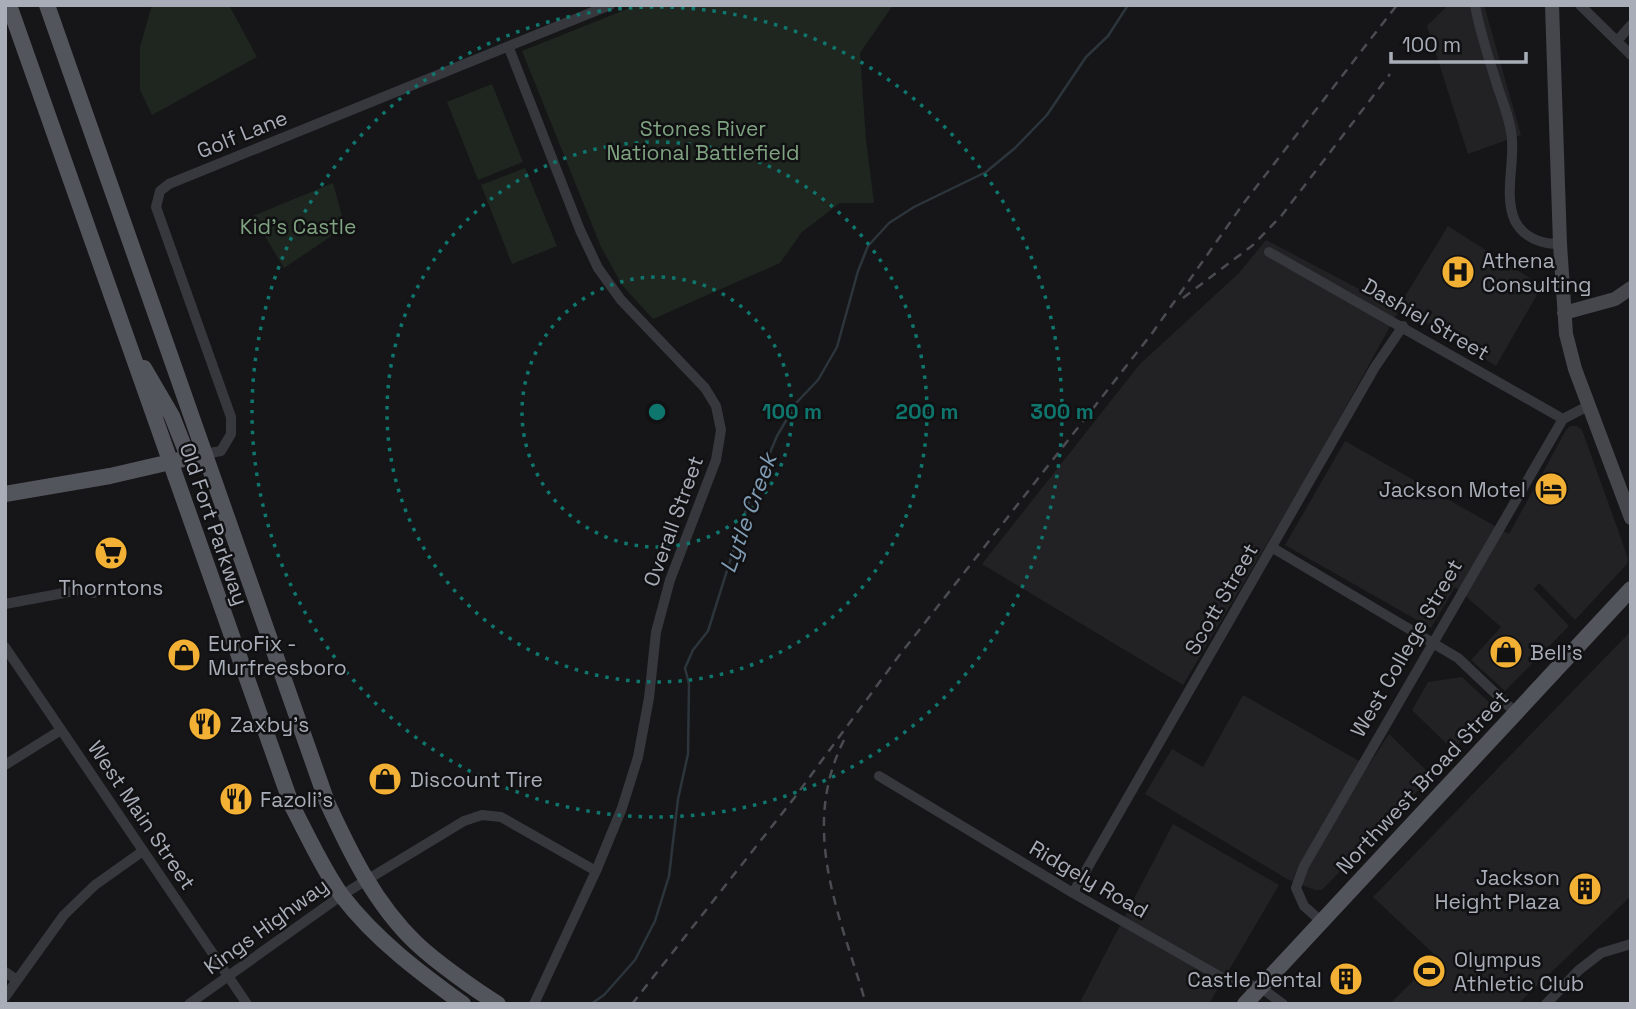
<svg xmlns="http://www.w3.org/2000/svg" width="1636" height="1009" font-family="'Space Grotesk',sans-serif">
<style>
.built{fill:#222225}
.green{fill:#1e261f}
.lines{fill:none;stroke-linecap:round;stroke-linejoin:round}
.stream{stroke:#2c353c;stroke-width:2.5}
.street{stroke:#37383d;stroke-width:10}
.secondary{stroke:#45474d;stroke-width:14}
.primary{stroke:#53555c;stroke-width:16}
.rail{stroke:#4a4c52;stroke-width:2.5;stroke-dasharray:9 7;stroke-linecap:butt}
.ring{fill:none;stroke:#0f766e;stroke-width:3.5;stroke-dasharray:3.5 7}
.labels{text-anchor:middle;dominant-baseline:central;stroke-width:5;stroke-linejoin:round;paint-order:stroke}
.park-label{font-size:21px;fill:#7fa381;stroke:#111113}
.street-label{font-size:21px;fill:#a8adb8;stroke:#111113}
.poi-label{font-size:21px;fill:#a8adb8;stroke:#111113;text-anchor:start}
.water-label{font-size:23px;font-style:italic;fill:#7f9bb3;stroke:#111113}
.centre{fill:#0f766e;stroke:#111113;stroke-width:3.5}
.ring-label{font-size:21px;text-anchor:middle;font-weight:bold;fill:#0f766e;stroke:#111113;stroke-width:5;stroke-linejoin:round;paint-order:stroke}
</style>
<rect width="100%" height="100%" fill="#161618"/>
<!-- built -->
<path class="built" d="M1448 5H1484L1521 135 1468 154 1427 26Z
M1448 226 1542 286 1496 366 1399 306Z
M1266 240 1399 310 1315 463 1183 685 982 564 1140 364 1239 273Z
M1570 426H1577L1582 430 1628 558 1627 564 1575 620 1539 583 1534 589 1569 626 1505 691 1471 660 1501 627 1455 587 1431 628 1285 545 1345 441 1509 534 1566 430Z
M1631 631V896L1518 1004H1390L1437 957 1373 897Z
M1462 677 1493 706 1453 750 1412 710 1428 682Z
M1243 695 1368 766 1389 734 1432 776 1322 890H1315L1287 879 1145 794 1172 749 1203 767Z
M1173 824 1279 885 1209 1004H1079Z"/>
<!-- green -->
<path class="green" d="M152 5H229L257 57 152 115 140 90V47Z
M637 5H893L860 53 866 140 874 203H840L802 232 780 263 653 319 622 285 601 247 522 51Z
M492 84 523 162 478 180 447 102Z
M525 168 557 246 512 264 481 185Z
M333 183 345 227 284 268 253 216Z"/>
<g class="lines">
<!-- stream -->
<path class="stream" d="M591 1004 604 995 635 960 655 921 669 876 678 799 688 754 689 684 685 668 693 650 708 631 747 507 777 436 797 402 818 380 837 347 858 271 868 246 889 223 914 207 986 172 1015 148 1047 115 1086 57 1108 36 1128 5"/>
<!-- street -->
<path class="street" d="M1475 5C1480 34 1490 61 1498 88 1504 105 1511 123 1512 140 1514 166 1504 197 1515 221 1524 238 1542 244 1560 244
M1580 5 1631 55
M1617 41 1631 25
M509 48 580 230 598 268 621 300 705 388 716 406 721 430 716 460 670 580 656 632 649 698 638 757 622 808 596 871 534 1004
M1269 252 1563 419
M205 454 221 451 231 434V417L156 207 160 191 169 184 610 5
M1273 548 1458 658 1516 713
M5 604 80 590 94 593
M5 647 247 1004
M5 765 61 730
M879 776 1073 893 1228 981 1260 987 1283 1004
M1073 893 1375 367 1403 326
M1321 921 1304 906 1296 888 1304 866 1563 419 1588 406
M5 972 17 980
M5 997 64 915 95 885 143 851
M189 1004 342 895 464 821 482 815 501 817 596 871
M1546 1004 1579 970 1601 953 1631 944"/>
<!-- secondary -->
<path class="secondary" d="M1552 5 1560 244 1566 334 1575 369 1631 518
M1564 313 1615 299 1631 288"/>
<!-- primary -->
<path class="primary" d="M9 5 292 806C308 836 322 868 342 896 376 940 419 972 463 1004
M47 5 327 802C350 852 375 904 416 943 436 962 474 989 498 1004
M144 368 172 416 185 449 193 457
M5 494 110 476 205 454
M1245 1004 1631 589"/>
<!-- rail -->
<path class="rail" d="M1183 298 1253 245 1282 215 1390 74
M844 740C799 830 840 915 866 1004
M632 1004 795 797 898 657 1153 332 1243 204 1397 5"/>
</g>
<!-- distance rings -->
<g class="ring">
<circle cx="657" cy="412" r="135"/>
<circle cx="657" cy="412" r="270"/>
<circle cx="657" cy="412" r="405"/>
</g>
<!-- icons -->
<defs>
<symbol id="hospital-disc" viewBox="-11 -11 22 22"><circle r="9.5" fill="#f2b134" stroke="#111113"/><path d="M-5-5h3v3.5h4V-5h3V5h-3V1.5h-4V5h-3Z" fill="#111"/></symbol>
<symbol id="hotel-disc" viewBox="-11 -11 22 22"><circle r="9.5" fill="#f2b134" stroke="#111113"/><path d="M-6-4.5h1.5V1H6V5H4.5V3h-9V5H-6ZM-4 0a1.8 1.8 0 1 1 3.6 0ZM.5 0V-2.5h3Q6-2.5 6 0Z" fill="#111"/></symbol>
<symbol id="supermarket-disc" viewBox="-11 -11 22 22"><circle r="9.5" fill="#f2b134" stroke="#111113"/><path d="M-6-5.5h2.5l.6 2H6L4.5 2H-2.5L-4.4-4H-6ZM-1.5 3.2a1.3 1.3 0 1 0 .1 0ZM3 3.2a1.3 1.3 0 1 0 .1 0Z" fill="#111"/></symbol>
<symbol id="shop-disc" viewBox="-11 -11 22 22"><circle r="9.5" fill="#f2b134" stroke="#111113"/><path d="M-5-2.5h2.3a2.7 3.5 0 0 1 5.4 0H5L5.5 6h-11ZM-1.5-2.5h3a1.5 2.3 0 0 0-3 0Z" fill="#111"/></symbol>
<symbol id="restaurant-disc" viewBox="-11 -11 22 22"><circle r="9.5" fill="#f2b134" stroke="#111113"/><path d="M-5-6h1v4h1v-4h1v4h1v-4h1v5L-1.5 .5V6h-2V.5L-5-1ZM5-6V6H3V1.5H1.5Q1.5-4 5-6Z" fill="#111"/></symbol>
<symbol id="building-disc" viewBox="-11 -11 22 22"><circle r="9.5" fill="#f2b134" stroke="#111113"/><path d="M-4-6H4V6H1V3H-1V6H-4ZM-2.5-4.3h1.7v1.8h-1.7ZM.8-4.3h1.7v1.8H.8ZM-2.5-1h1.7V.8h-1.7ZM.8-1h1.7V.8H.8Z" fill="#111"/></symbol>
<symbol id="stadium-disc" viewBox="-11 -11 22 22"><circle r="9.5" fill="#f2b134" stroke="#111113"/><path d="M0-5a6.5 5 0 1 0 0 10a6.5 5 0 1 0 0-10ZM-3.5-1.8h7v3.6h-7Z" fill="#111"/></symbol>
</defs>
<g fill-rule="evenodd">
<use href="#hospital-disc" x="1439" y="253" width="38" height="38"/>
<use href="#hotel-disc" x="1532" y="470" width="38" height="38"/>
<use href="#supermarket-disc" x="92" y="534" width="38" height="38"/>
<use href="#shop-disc" x="1487" y="633" width="38" height="38"/>
<use href="#shop-disc" x="165" y="636" width="38" height="38"/>
<use href="#restaurant-disc" x="186" y="705" width="38" height="38"/>
<use href="#shop-disc" x="366" y="760" width="38" height="38"/>
<use href="#restaurant-disc" x="217" y="780" width="38" height="38"/>
<use href="#building-disc" x="1566" y="870" width="38" height="38"/>
<use href="#stadium-disc" x="1410" y="952" width="38" height="38"/>
<use href="#building-disc" x="1327" y="960" width="38" height="38"/>
</g>
<g class="labels">
<!-- park labels -->
<g class="park-label">
<text x="703" y="128">Stones River<tspan x="703" dy="24">National Battlefield</tspan></text>
<text x="298" y="226">Kid's Castle</text>
</g>
<!-- street labels -->
<g class="street-label">
<text transform="translate(242 134) rotate(-22)">Golf Lane</text>
<text transform="translate(1426 319) rotate(30)">Dashiel Street</text>
<text transform="translate(673 521) rotate(-70)">Overall Street</text>
<text transform="translate(214 524) rotate(71)">Old Fort Parkway</text>
<text transform="translate(1221 599) rotate(-60)">Scott Street</text>
<text transform="translate(1406 648) rotate(-60)">West College Street</text>
<text transform="translate(1422 782) rotate(-47)">Northwest Broad Street</text>
<text transform="translate(142 815) rotate(56)">West Main Street</text>
<text transform="translate(1089 879) rotate(30)">Ridgely Road</text>
<text transform="translate(266 926) rotate(-36)">Kings Highway</text>
</g>
<!-- poi labels -->
<g class="poi-label">
<text x="1482" y="260">Athena<tspan x="1482" dy="24">Consulting</tspan></text>
<text x="1526" y="489" text-anchor="end">Jackson Motel</text>
<text x="111" y="587" text-anchor="middle">Thorntons</text>
<text x="208" y="643">EuroFix -<tspan x="208" dy="24">Murfreesboro</tspan></text>
<text x="1530" y="652">Bell's</text>
<text x="230" y="724">Zaxby's</text>
<text x="410" y="779">Discount Tire</text>
<text x="260" y="799">Fazoli's</text>
<text x="1560" y="877" text-anchor="end">Jackson<tspan x="1560" dy="24">Height Plaza</tspan></text>
<text x="1454" y="959">Olympus<tspan x="1454" dy="24">Athletic Club</tspan></text>
<text x="1322" y="979" text-anchor="end">Castle Dental</text>
</g>
<!-- water labels -->
<g class="water-label">
<text transform="translate(748 513) rotate(-70)">Lytle Creek</text>
</g>
</g>
<circle cx="657" cy="412" r="10" class="centre"/>
<g class="ring-label">
<text x="792" y="419">100 m</text>
<text x="927" y="419">200 m</text>
<text x="1062" y="419">300 m</text>
</g>
<!-- border -->
<rect width="1636" height="1009" fill="none" stroke="#a8adb8" stroke-width="14"/>
<!-- scale -->
<path d="M1391 52v10h135v-10" fill="none" stroke="#a8adb8" stroke-width="3.5"/>
<text x="1402" y="52" font-size="21" fill="#a8adb8" stroke="#111113" stroke-width="5" paint-order="stroke">100 m</text>
</svg>
